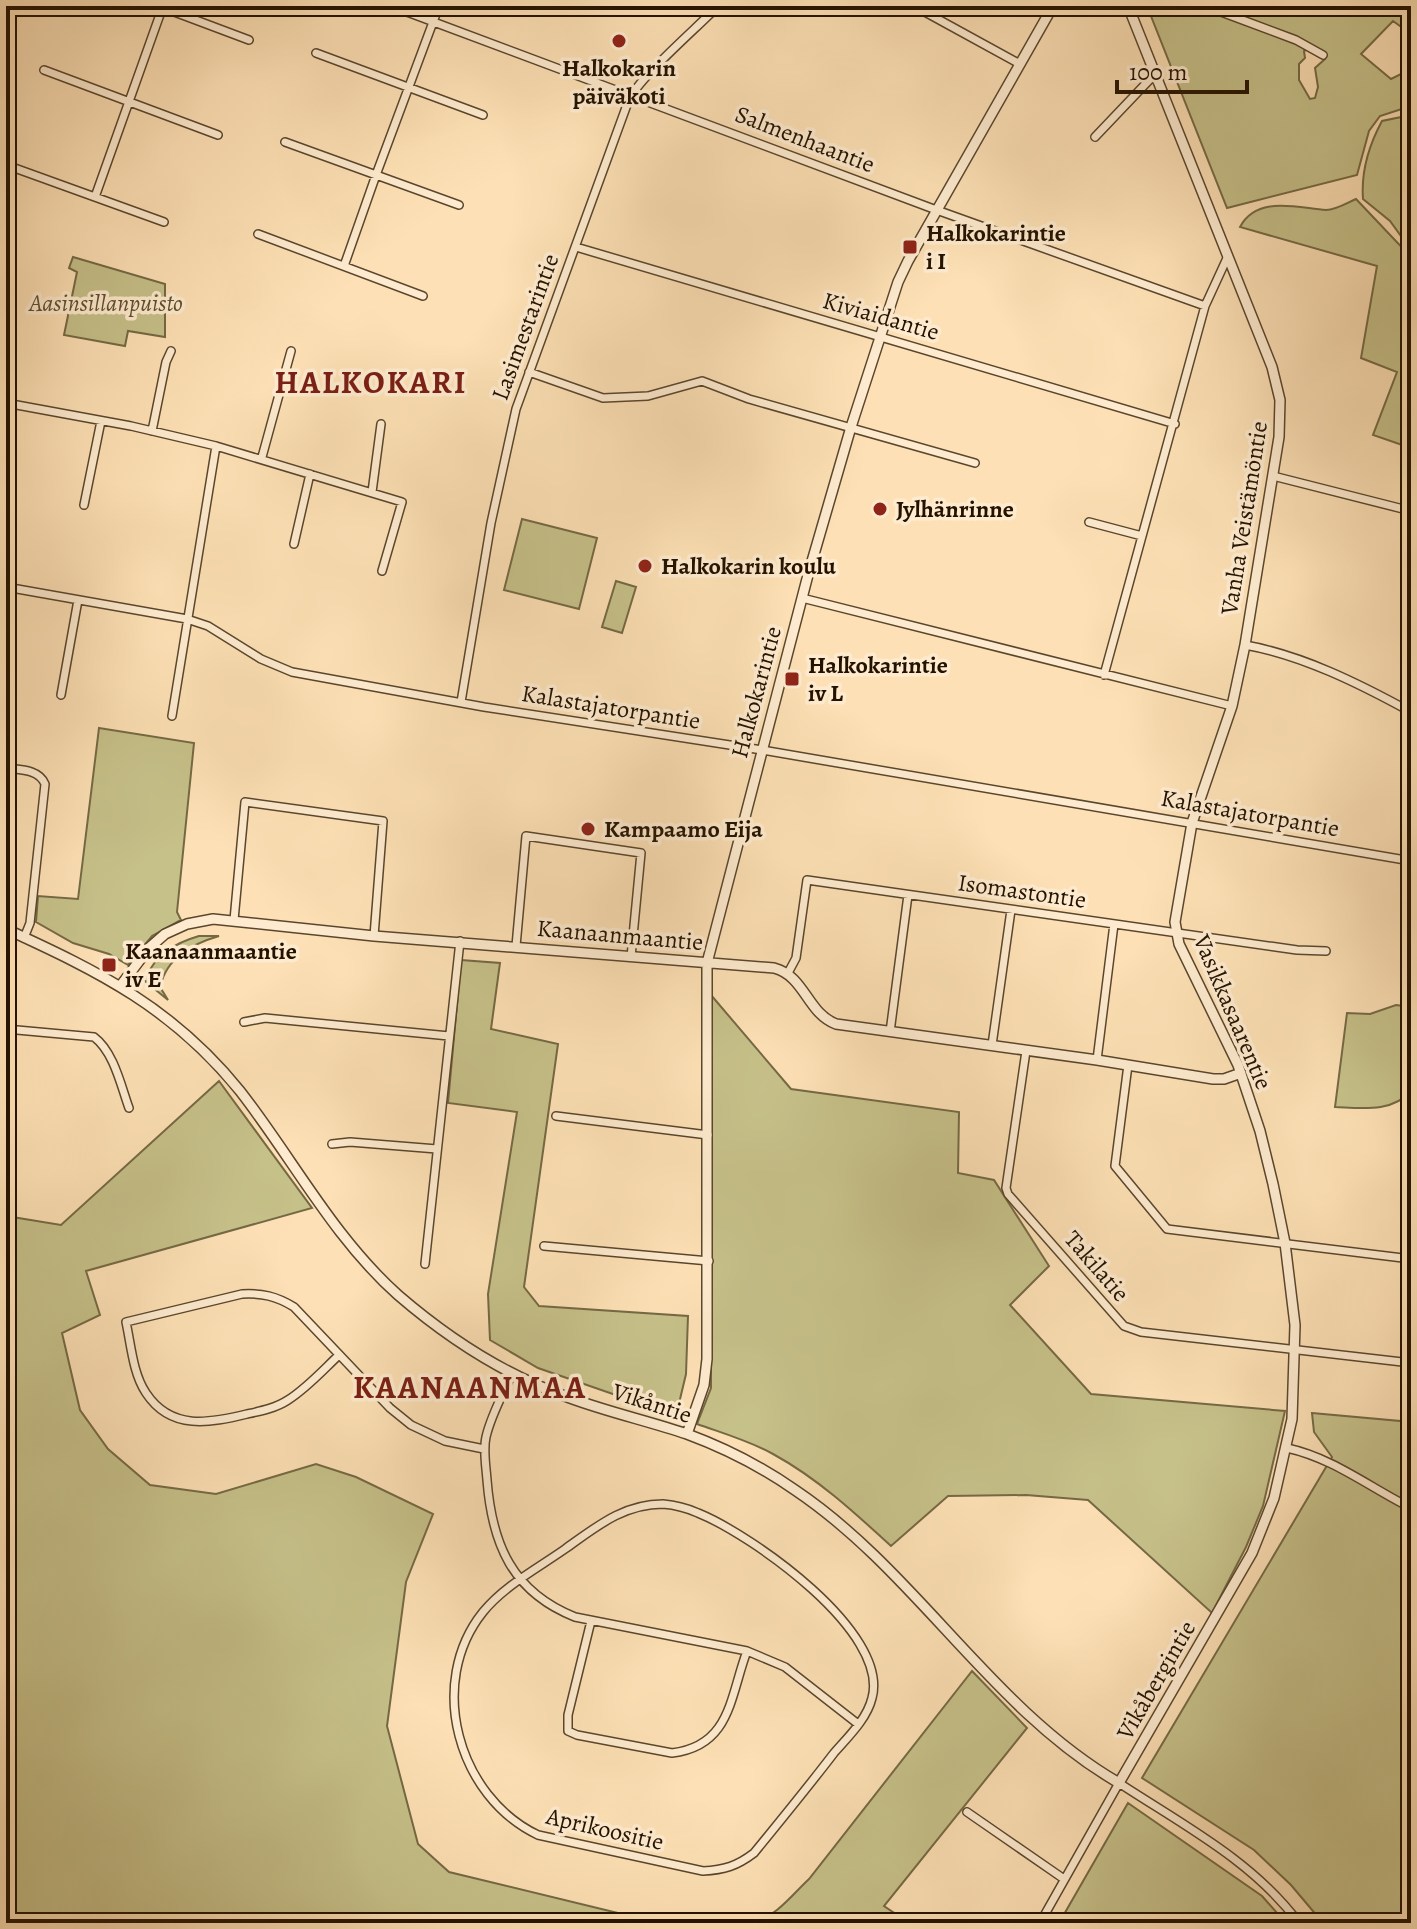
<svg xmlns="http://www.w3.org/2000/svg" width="1417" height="1929" font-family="Alegreya,serif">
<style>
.green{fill:#c6c089;stroke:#756944;stroke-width:2;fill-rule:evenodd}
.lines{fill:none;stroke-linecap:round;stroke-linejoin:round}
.minor-casing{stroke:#5a462d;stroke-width:10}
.tertiary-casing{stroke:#5a462d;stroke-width:12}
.minor{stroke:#feebcf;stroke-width:7}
.tertiary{stroke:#feebcf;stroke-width:9}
.poi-dot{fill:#8f2418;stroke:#feebcf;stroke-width:3}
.labels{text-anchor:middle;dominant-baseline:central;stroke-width:7;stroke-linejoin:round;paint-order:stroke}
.poi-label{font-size:24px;font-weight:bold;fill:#241200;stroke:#feebcf;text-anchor:start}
.street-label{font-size:24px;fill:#241200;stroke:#feebcf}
.park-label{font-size:24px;font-style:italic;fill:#5d4f30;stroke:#feebcf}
.district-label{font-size:32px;font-weight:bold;letter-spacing:2px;fill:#7a1f14;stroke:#feebcf}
</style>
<rect width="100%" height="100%" fill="#fde0b5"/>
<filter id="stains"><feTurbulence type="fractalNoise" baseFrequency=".0025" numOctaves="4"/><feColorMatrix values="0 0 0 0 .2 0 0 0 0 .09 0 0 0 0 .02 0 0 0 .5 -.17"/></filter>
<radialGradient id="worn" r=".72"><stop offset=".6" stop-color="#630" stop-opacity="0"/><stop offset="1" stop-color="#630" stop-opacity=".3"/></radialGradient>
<!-- green -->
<path class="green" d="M1147 6H1411V34L1393 21 1361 54 1391 79 1411 69V106L1380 116 1369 131 1357 175 1227 208ZM1308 49 1323 55 1325 59 1315 68 1318 87 1315 98 1310 99 1299 80V64L1305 58 1304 51Z
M1411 115V250L1390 221 1363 199C1361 172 1369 145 1382 121Z
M1356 199 1411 257V448L1373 435 1397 372 1361 358 1377 266 1240 227C1257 195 1297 208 1326 210 1336 210 1347 203 1356 199Z
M73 257 165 284V337L128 331 125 346 64 335 77 272 69 268Z
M522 519 597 538 579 609 504 590Z
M616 581 636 587 622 633 602 627Z
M99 728 194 743 177 912 181 920 152 936 128 965 109 954 73 943 36 922 38 896 78 899Z
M199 936H219C192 944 167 957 160 987L168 1000 146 982 145 979C156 954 175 943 199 936Z
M461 960 500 963 491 1029 558 1044 524 1287 539 1306 688 1316 686 1374 676 1416 538 1368 490 1340 488 1294 517 1112 448 1103Z
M711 995 791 1089 959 1112 958 1173 994 1180 1049 1266 1010 1305 1091 1394 1285 1411 1263 1506 1246 1547 1212 1613 1088 1500 1026 1495 948 1496 891 1546C854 1512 817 1478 773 1454 750 1441 722 1433 697 1424L711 1388Z
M1396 1005 1411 1007V1091C1392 1113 1361 1108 1335 1107L1347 1013 1370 1014Z
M219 1081 312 1208 86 1271 100 1315 62 1333 80 1410 108 1449 150 1485 216 1494 316 1464 356 1477 433 1514 406 1582 387 1726 418 1844 449 1872 659 1923H6V1216L61 1225Z
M1312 1413 1411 1422V1923H1323L1291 1885 1254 1850 1142 1778 1332 1457 1314 1432Z
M972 1671 1027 1728 884 1906 909 1923H755C777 1915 792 1895 809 1879Z
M1128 1803 1262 1896 1286 1923H1059Z"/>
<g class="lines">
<defs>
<path id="minor" d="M391 6 931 208 1205 306
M914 6 1020 64
M1205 6 1296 40 1323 55
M161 7 249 40
M316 53 483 115
M44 70 218 135
M1095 137 1155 74
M285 142 459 205
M9 166 164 222
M95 197 163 6
M258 234 423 296
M576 247 1175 424
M344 266 376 175 439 6
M529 372 603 398 648 396 702 381 749 399 975 463
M6 403 131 426 216 446 402 502 382 571
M152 431 166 362 171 351
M262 457 291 351
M1273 476 1411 511
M372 492 381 424
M84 505 101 421
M1089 522 1142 536
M294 544 310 474
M6 587 187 619 208 626 261 659 292 672 484 707 762 750 1411 861
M802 598 1232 706
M1245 645C1302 655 1360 684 1411 712
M1104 675 1205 306 1228 256
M61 695 78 600
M461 702 491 523 516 409 628 102C637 79 698 27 718 6
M172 716 216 446
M6 768C20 770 39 769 45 784L30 923 24 938
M234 920 245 802 383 821 374 936
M516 946 526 836 641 853 631 957
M788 973 796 958 807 880 1297 950 1326 951
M244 1022 265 1018 449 1036
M6 1029 94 1037C114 1052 121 1086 129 1108
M890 1032 908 895
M992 1045 1011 910
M1026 1051 1006 1188 1008 1194 1124 1326 1141 1332 1411 1363
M1097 1060 1114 924
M1128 1065 1115 1166 1167 1229 1411 1259
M556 1116 708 1135
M332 1144 350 1142 437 1149
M544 1246 709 1261
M1409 1259 1411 1241
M425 1264 460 941
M339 1355C323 1370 307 1388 288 1400 276 1408 261 1411 247 1414 210 1423 171 1431 146 1393 133 1374 131 1345 126 1322L242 1294C262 1293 276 1296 294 1307L390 1408 411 1425 445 1441 484 1449
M512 1374C503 1394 491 1415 486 1437 483 1450 486 1466 487 1480 492 1544 512 1592 575 1617L747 1651 785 1667 858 1724
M1287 1448C1333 1458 1369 1487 1411 1508
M663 1504C675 1505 687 1508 698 1513 752 1535 890 1632 872 1698 867 1719 848 1737 834 1753 808 1787 781 1820 754 1853 737 1866 724 1870 703 1871L538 1835C458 1797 426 1683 483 1612 504 1586 538 1568 565 1549 596 1527 623 1504 663 1504Z
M591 1621 568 1715V1731L577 1735 672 1753C731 1746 730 1696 747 1651
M967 1812 1064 1879
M1040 1923 1119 1783C1183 1825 1253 1861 1299 1923"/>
<path id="tertiary" d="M6 929C100 972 173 1008 240 1091 293 1159 333 1237 398 1295 449 1339 506 1376 570 1398 608 1412 648 1421 687 1434 725 1448 762 1467 795 1490 917 1572 991 1709 1119 1783L1252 1553 1274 1498 1292 1419 1295 1325 1285 1243 1273 1184 1260 1131 1238 1065 1179 944 1175 922 1192 823 1232 706 1245 645 1279 437 1280 400 1272 367 1128 6
M121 985 149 948 165 934 187 924 213 919 374 936 774 968C805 976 807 1013 836 1024L1097 1060 1213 1079H1224L1241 1073
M687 1434 704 1385 707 1359V963L808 575 851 427 898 282 908 261 1053 6"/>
</defs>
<!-- minor casing -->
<use href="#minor" class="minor-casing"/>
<!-- tertiary casing -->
<use href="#tertiary" class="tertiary-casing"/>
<!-- minor -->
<use href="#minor" class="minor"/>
<!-- tertiary -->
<use href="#tertiary" class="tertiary"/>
</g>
<!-- markers -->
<g class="poi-dot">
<circle cx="619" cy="41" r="8"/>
<rect x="902" y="239" width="16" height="16" rx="4"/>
<circle cx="880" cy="509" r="8"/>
<circle cx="645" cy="566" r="8"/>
<rect x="784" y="671" width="16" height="16" rx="4"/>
<circle cx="588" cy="829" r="8"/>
<rect x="101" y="957" width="16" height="16" rx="4"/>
</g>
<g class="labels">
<!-- poi labels -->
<g class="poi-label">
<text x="619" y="68" text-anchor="middle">Halkokarin<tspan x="619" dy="28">päiväkoti</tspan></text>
<text x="926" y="233">Halkokarintie<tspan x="926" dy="28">i I</tspan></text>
<text x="896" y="509">Jylhänrinne</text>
<text x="661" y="566">Halkokarin koulu</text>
<text x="808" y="665">Halkokarintie<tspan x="808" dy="28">iv L</tspan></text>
<text x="604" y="829">Kampaamo Eija</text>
<text x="125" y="951">Kaanaanmaantie<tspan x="125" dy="28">iv E</tspan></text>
</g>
<!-- street labels -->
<g class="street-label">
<text transform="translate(805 139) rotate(21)">Salmenhaantie</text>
<text transform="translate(881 316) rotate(16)">Kiviaidantie</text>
<text transform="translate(525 327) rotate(-70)">Lasimestarintie</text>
<text transform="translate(1244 518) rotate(-81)">Vanha Veistämöntie</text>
<text transform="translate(756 692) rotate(-75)">Halkokarintie</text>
<text transform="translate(611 707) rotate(9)">Kalastajatorpantie</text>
<text transform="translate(1250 813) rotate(10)">Kalastajatorpantie</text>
<text transform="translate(1022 891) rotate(8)">Isomastontie</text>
<text transform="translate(620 935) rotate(5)">Kaanaanmaantie</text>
<text transform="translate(1233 1012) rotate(67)">Vasikkasaarentie</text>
<text transform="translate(1097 1266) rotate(49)">Takilatie</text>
<text transform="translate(652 1403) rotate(18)">Vikåntie</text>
<text transform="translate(1156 1680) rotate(-60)">Vikåbergintie</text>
<text transform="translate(605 1829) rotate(13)">Aprikoositie</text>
</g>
<!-- park labels -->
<g class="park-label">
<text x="106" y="303">Aasinsillanpuisto</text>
</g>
<!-- district labels -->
<g class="district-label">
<text x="371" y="382">HALKOKARI</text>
<text x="470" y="1387">KAANAANMAA</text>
</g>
</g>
<!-- margin -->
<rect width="1417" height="1929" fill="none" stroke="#fde0b5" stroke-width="32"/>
<rect x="8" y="8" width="1401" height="1913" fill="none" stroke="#241200" stroke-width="4"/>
<rect x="16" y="16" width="1385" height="1897" fill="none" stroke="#241200" stroke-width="2"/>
<!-- scale -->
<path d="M1117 80v12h130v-12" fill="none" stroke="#241200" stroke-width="4"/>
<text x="1129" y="80" font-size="24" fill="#241200" stroke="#feebcf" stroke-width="6" paint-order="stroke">100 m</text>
<rect width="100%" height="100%" filter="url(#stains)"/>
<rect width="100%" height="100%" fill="url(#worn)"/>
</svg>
